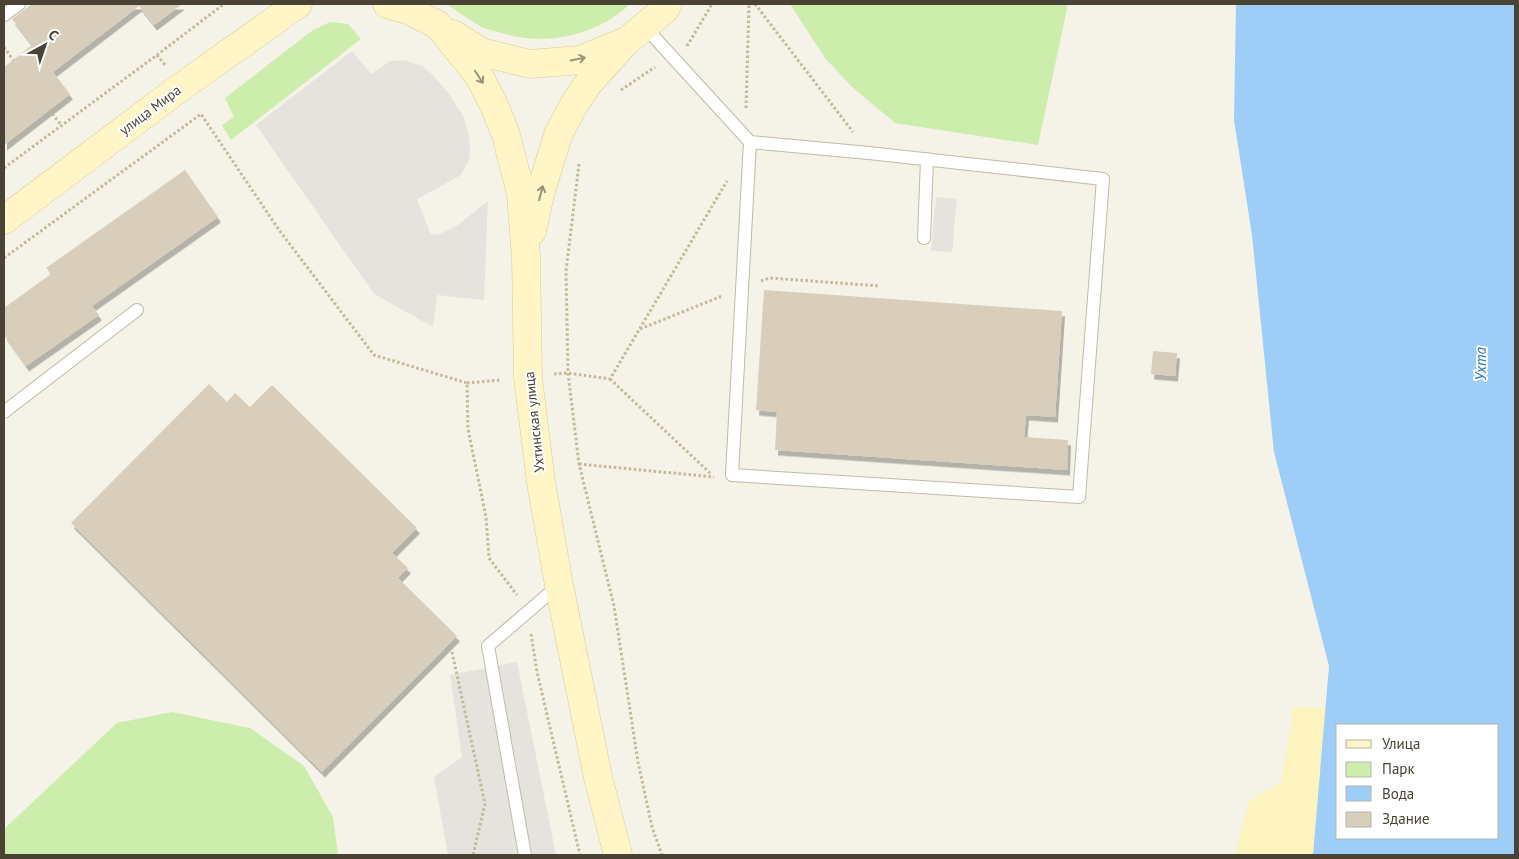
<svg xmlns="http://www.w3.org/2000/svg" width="1519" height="859" font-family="'PT Sans',sans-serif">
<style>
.green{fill:#ccedac}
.sand{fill:#fdf3bf}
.parking{fill:#e6e3df}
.water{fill:#9ecdf7;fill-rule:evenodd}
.building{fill:#d8cebb;filter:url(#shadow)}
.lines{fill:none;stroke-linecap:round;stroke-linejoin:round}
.lane-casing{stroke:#c1baa8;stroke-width:14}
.secondary-casing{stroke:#d9cb92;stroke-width:29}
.path{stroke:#c5b898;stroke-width:3;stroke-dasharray:2.5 2.5;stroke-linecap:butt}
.lane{stroke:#fff;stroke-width:12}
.secondary{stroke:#fff5c7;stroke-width:28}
.oneway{stroke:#9b9377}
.labels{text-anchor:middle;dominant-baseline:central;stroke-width:4;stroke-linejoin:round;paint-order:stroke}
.street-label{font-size:14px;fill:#494235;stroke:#fff}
.water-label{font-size:15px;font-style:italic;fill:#2374c0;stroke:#fff}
</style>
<defs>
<filter id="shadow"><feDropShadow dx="3" dy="5.5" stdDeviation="0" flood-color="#0004"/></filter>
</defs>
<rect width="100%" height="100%" fill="#f5f2e7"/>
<!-- green -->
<path class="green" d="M447 4H630C595 37 544 47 498 32 492 30 485 29 480 26 470 20 460 13 451 7Z
M790 4H1068L1038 145 895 123 852 87 825 58Z
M330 22 348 24 361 39 231 140 222 125 234 117 225 98 313 30Z
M172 712 250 728 304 766 333 817 338 855H4V829L117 723Z"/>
<!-- sand -->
<path class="sand" d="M1294 706 1326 708 1313 855H1235L1249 801 1281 782Z"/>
<!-- parking -->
<path class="parking" d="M352 51 371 74 390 61 404 60 422 66 432 74 449 94 463 116 468 131 470 146 469 160 461 175 417 199 431 235 440 234 458 225 488 201 484 300 437 295 433 327 374 294 256 125Z
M936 197 957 199 952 252 931 251Z
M517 662 556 855H448L434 777 462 757 450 675Z"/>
<!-- water -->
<path class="water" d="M1236 4H1515V855H1313L1329 666 1274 452 1252 235 1234 120ZM1338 725H1498V838H1338Z"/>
<!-- building -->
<path class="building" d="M32 4H182L154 25 139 6 53 72 70 94 4 145V67L32 45 12 19Z
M185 170 218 217 92 306 99 315 26 366 4 335V308L51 274 46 268Z
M764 290 1062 311 1055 417 1026 415 1024 437 1068 440 1067 470 775 450 777 412 756 410Z
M1153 351 1177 353 1175 376 1151 374Z
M209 384 227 402 235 393 250 407 272 385 417 528 392 553 408 568 398 578 457 636 322 772 71 523Z"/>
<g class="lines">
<defs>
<path id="lane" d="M4 15 19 4
M644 26 750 142 869 153 1103 179 1079 497 732 475 750 142
M924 238 927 159
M4 412 137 310
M525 855 488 646 559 585"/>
<path id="secondary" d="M387 4 408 10 438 25 479 76 494 105 506 135 521 194 526 257 528 378 541 482 559 585 598 777 618 855
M453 34 481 52 530 64 580 60 627 41 665 9 668 4
M4 220 181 87 298 4
M532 231 540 194 558 135 572 108 587 85 622 46"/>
</defs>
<!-- lane casing -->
<use href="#lane" class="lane-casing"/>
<!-- secondary casing -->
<use href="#secondary" class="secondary-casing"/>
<!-- path -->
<path class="path" d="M755 4 853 132
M687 46 712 4
M4 47 13 60
M157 55 165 65
M621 90 655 67
M746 108 749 4
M49 110 61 125
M579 164 566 271 568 373 579 464 614 606 638 762 652 827 662 855
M4 168 157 55 224 4
M4 258 201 114 279 230 374 355 467 383 468 429 486 517 489 558 517 595
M761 281 770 278 880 286
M640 329 722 296
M554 374 568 373 610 379 727 181
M610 379 711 474
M467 383 501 380
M579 464 714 477
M531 634 537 672 580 855
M452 652 485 804 473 855"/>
<!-- lane -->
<use href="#lane" class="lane"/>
<!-- secondary -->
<use href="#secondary" class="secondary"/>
</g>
<!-- one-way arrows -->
<defs><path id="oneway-shaft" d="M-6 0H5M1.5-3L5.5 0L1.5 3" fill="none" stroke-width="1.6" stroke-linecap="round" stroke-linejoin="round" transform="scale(1.25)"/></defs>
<g class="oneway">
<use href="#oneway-shaft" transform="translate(578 59) rotate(-11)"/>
<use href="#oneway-shaft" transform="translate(479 77) rotate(57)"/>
<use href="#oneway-shaft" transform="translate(541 193) rotate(-75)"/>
</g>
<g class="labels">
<!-- street labels -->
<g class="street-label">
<text transform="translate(150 110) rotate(-37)">улица Мира</text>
<text transform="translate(534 422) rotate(-96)">Ухтинская улица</text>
</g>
<!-- water labels -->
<g class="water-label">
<text transform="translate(1480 364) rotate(-90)">Ухта</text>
</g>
</g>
<!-- border -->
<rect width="1519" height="859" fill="none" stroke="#494235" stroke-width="10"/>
<!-- legend -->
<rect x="1336" y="724" width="162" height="115" fill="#ffffff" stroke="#b6b3ae"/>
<rect x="1346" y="740" width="25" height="8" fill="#fff5c7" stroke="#b6b3ae"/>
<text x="1382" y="749" font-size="15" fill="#494235">Улица</text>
<rect x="1346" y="762" width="25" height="15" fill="#ccedac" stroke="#b6b3ae"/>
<text x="1382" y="774" font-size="15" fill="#494235">Парк</text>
<rect x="1346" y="786" width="25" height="15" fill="#9ecdf7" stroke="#b6b3ae"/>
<text x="1382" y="799" font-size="15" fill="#494235">Вода</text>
<rect x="1346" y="812" width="25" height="15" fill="#d8cebb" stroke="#b6b3ae"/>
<text x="1382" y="824" font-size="15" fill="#494235">Здание</text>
<!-- north arrow -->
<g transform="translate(45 45) rotate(40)" stroke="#ffffff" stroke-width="4" paint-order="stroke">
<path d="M0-4L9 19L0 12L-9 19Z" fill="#494235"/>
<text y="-8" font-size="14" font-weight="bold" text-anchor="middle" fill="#494235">С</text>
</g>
</svg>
